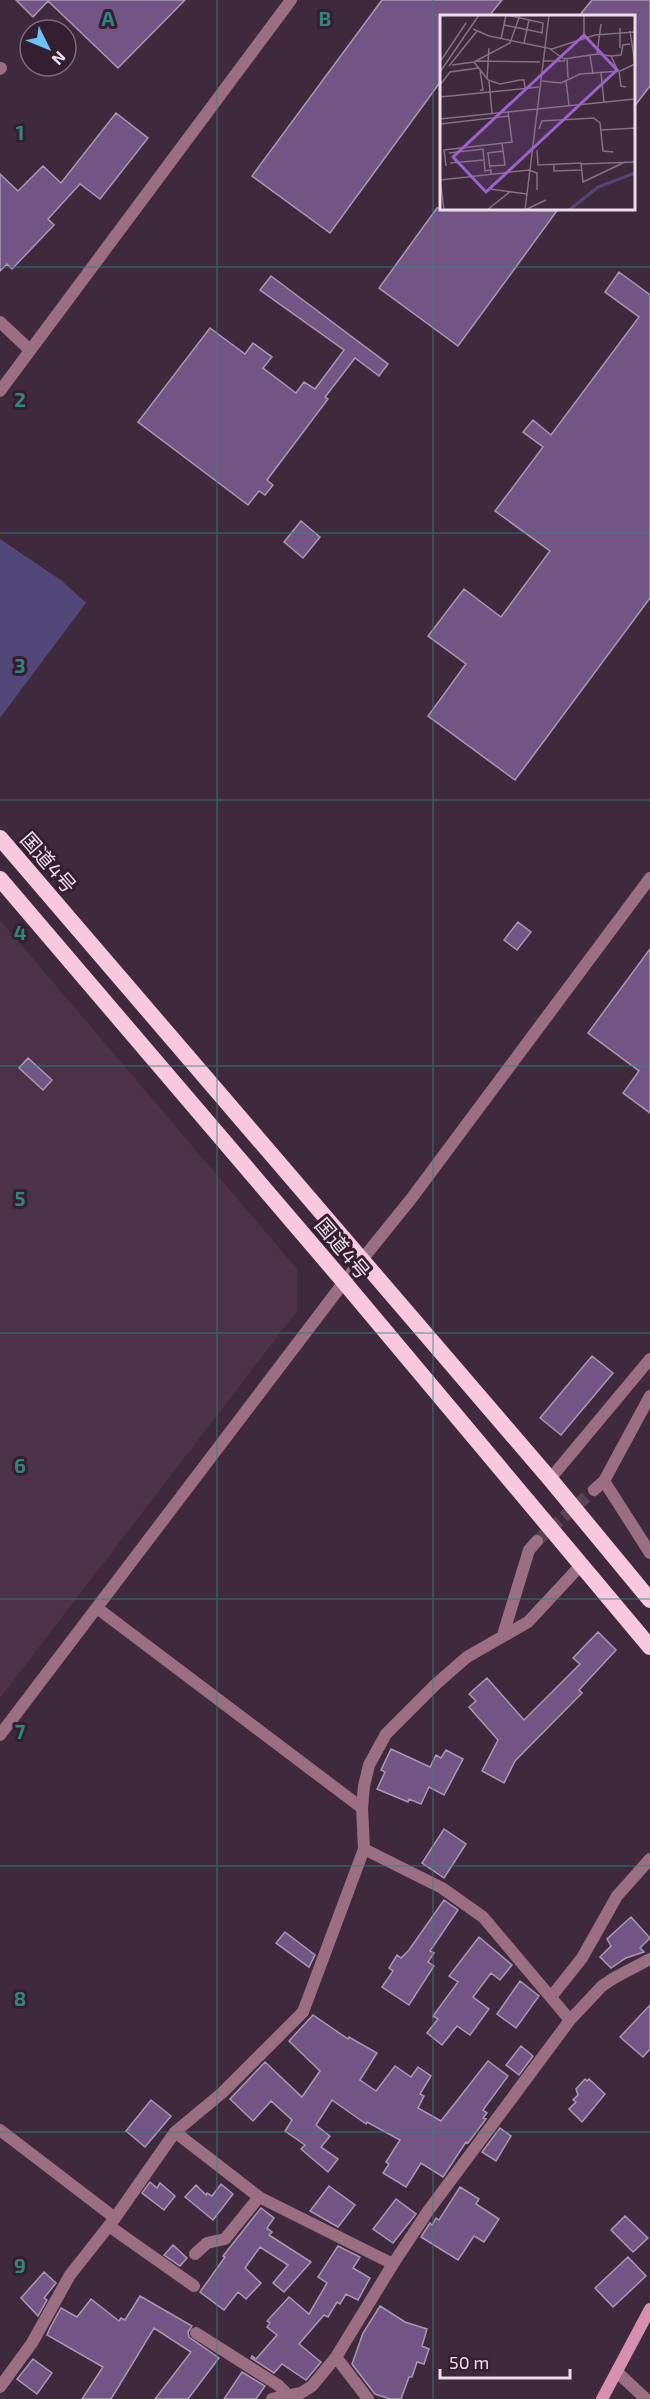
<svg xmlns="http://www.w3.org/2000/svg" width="650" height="2399" font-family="'Exo 2','Noto Sans JP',sans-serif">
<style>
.built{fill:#4c3248}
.water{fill:#524779}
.building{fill:#725584;stroke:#a998b4;stroke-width:1.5}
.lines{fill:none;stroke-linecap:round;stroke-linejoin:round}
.minor-tunnel{stroke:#594456;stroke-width:12;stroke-dasharray:12 6;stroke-linecap:butt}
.minor{stroke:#9b6e82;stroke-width:12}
.tertiary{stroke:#9b6e82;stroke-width:12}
.secondary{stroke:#d78fb0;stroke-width:12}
.trunk{stroke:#f8c8de;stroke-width:16}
.grid{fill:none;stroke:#308580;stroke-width:1.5;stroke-opacity:0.55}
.labels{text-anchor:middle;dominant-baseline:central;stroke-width:6;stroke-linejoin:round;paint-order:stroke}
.street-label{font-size:20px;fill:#ebdde8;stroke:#341f31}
.inset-river{fill:none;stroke:#524779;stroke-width:3}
.inset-road{fill:none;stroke:#847181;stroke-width:1.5}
.view{fill:#9d61cb;fill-opacity:0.15;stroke:#9d61cb;stroke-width:3}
.inset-edge{fill:none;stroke:#ebdde8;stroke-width:3}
.grid-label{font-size:20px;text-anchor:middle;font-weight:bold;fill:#308580;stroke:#341f31;stroke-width:6;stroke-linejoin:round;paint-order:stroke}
</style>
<rect width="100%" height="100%" fill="#3f293c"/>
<!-- built -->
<path class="built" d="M0 920 297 1269V1311L0 1698Z"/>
<!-- water -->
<path class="water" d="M0 539 62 581 86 603 0 718Z"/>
<!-- building -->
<path class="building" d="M16 0H185L118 68 48 1 33 17Z
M382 0H502L489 16H441V81L330 233 252 176Z
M592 0H650V86L633 108V16H579Z
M116 113 148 138 100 199 80 184 48 219 54 225 12 269 7 264 0 271V174L18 191 43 166 61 183Z
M437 208H559L458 346 379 288Z
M619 272 650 295V598L515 780 428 716 466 664 428 636 464 589 501 617 550 551 495 511 543 447 523 432 533 420 551 435 639 317 605 292Z
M271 276 388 364 379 376 355 358 325 397 328 399 267 480 273 485 265 495 259 491 248 505 138 422 210 328 245 354 253 343 272 357 263 368 296 393 304 382 315 389 344 350 260 290Z
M301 521 320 537 303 558 284 542Z
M518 922 531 932 517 950 504 940Z
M650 949V1113L623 1093 639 1071 588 1033Z
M28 1058 52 1080 43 1090 19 1068Z
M592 1356 613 1373 561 1435 540 1418Z
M598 1632 616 1650 579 1690 582 1693 515 1761 504 1783 482 1771 498 1740 469 1707 476 1701 469 1694 487 1678 524 1720 580 1664 573 1658Z
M391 1749 430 1767 436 1755 441 1758 446 1750 463 1759 444 1795 429 1787 421 1804 409 1799 408 1802 377 1789 385 1772 381 1770Z
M444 1829 466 1844 444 1878 422 1863Z
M444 1900 458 1910 430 1951 434 1953 428 1962 434 1966 409 2005 382 1987 393 1971 389 1968 397 1955 401 1958 409 1950Z
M631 1917 650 1938 640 1948 644 1952 626 1958 611 1968 600 1957 611 1946 607 1939Z
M285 1932 315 1955 309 1967 276 1943Z
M479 1937 512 1965 500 1980 491 1973 473 1997 489 2009 470 2035 457 2026 442 2045 427 2033 438 2019 433 2016 458 1982 449 1976Z
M520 1981 539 1996 516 2028 497 2014Z
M650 2005V2049L643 2057 620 2037Z
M313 2015 348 2039 349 2037 377 2053 360 2080 376 2091 395 2066 411 2077 418 2067 431 2076 420 2094 424 2096 418 2108 441 2121 488 2061 508 2076 483 2110 487 2113 483 2118 486 2119 468 2143 466 2142 443 2177 421 2163 406 2187 383 2173 389 2164 386 2162 400 2140 367 2122 366 2124 332 2100 316 2125 330 2136 321 2147 338 2159 328 2172 301 2149 305 2145 285 2131 292 2120 271 2101 253 2121 230 2099 265 2062 302 2097 320 2071 289 2041Z
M521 2046 533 2056 519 2075 506 2065Z
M585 2079 587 2081 589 2079 605 2094 582 2122 569 2109 576 2102 573 2100 578 2095 576 2089Z
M151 2100 171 2116 145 2147 126 2131Z
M500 2128 511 2136 496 2161 482 2152Z
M150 2182 157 2188 160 2183 175 2196 164 2210 142 2193Z
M221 2184 233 2194 213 2220 185 2197 196 2185 206 2195 207 2193 212 2196Z
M329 2186 355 2205 338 2227 310 2211Z
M460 2187 479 2199 476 2204 499 2219 484 2242 474 2236 458 2260 421 2237 430 2223 432 2225 436 2218 439 2220Z
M396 2199 416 2214 393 2243 373 2229Z
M261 2208 274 2218 267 2228 272 2232 269 2235 311 2262 284 2292 273 2283 288 2265 260 2247 245 2268 261 2283 246 2299 238 2292 224 2310 200 2292 225 2257 223 2256Z
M625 2216 648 2238 633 2252 611 2230Z
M173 2245 187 2258 180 2266 164 2255Z
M338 2246 360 2257 353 2268 370 2278 358 2300 346 2294 340 2304 337 2302 328 2317 324 2315 299 2344 321 2362 306 2380 282 2364 274 2373 251 2358 252 2356 256 2359 277 2335 267 2327 270 2323 267 2321 289 2297 309 2314 327 2283 318 2277Z
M628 2257 646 2276 613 2307 595 2288Z
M44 2272 56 2283 44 2298 47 2300 38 2316 21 2298Z
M140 2296 192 2326 188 2332 189 2337 219 2358 188 2399H155L191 2352 154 2328 111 2399H82L103 2367 47 2335 50 2328 61 2308 77 2317 91 2299 119 2321 121 2318 125 2320Z
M380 2306 405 2322 427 2329 422 2346 429 2349 424 2364 417 2362 412 2377H409L401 2399H390L375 2394 352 2364 363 2333Z
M33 2359 52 2373 37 2394 17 2379Z
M242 2372 265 2386 256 2399H224Z"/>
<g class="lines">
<!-- minor-tunnel -->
<path class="minor-tunnel" d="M537 1541 594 1490"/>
<!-- minor -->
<path class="minor" d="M0 69 1 68
M0 322 30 350
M650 1396 604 1481 650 1553
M594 1490 604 1481
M97 1608 362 1808
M503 1635 529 1550 537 1541
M364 1849 442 1888 483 1917 570 2020
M551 1997 582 1958 617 1896 650 1859
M0 2130 115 2218
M175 2132 259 2197 393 2264
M109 2226 194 2286
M195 2254 207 2243 225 2239 259 2197
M196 2333 278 2385 288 2395
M617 2372 646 2399
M0 2387 32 2343 70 2275 115 2218 175 2132 222 2093 303 2012 364 1849 362 1808 364 1786 369 1765 386 1734 436 1684 467 1657 528 1622 582 1564
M272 2399 301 2393 312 2386 336 2357
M368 2399 336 2357 393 2264 428 2211 570 2020 602 1986 614 1978 650 1959"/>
<!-- tertiary -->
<path class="tertiary" d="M0 391 291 0
M550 1479 650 1359
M0 1735 344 1282 411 1199 650 878"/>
<!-- secondary -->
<path class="secondary" d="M602 2399 650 2309"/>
<!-- trunk -->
<path class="trunk" d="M0 838 550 1479 650 1600
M0 879 344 1282 650 1647"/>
</g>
<!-- grid -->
<path class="grid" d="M217 0V2399M433 0V2399M0 267H650M0 533H650M0 800H650M0 1066H650M0 1333H650M0 1599H650M0 1866H650M0 2132H650"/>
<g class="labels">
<!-- street labels -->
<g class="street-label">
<text transform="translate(49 862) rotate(49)">国道4号</text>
<text transform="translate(343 1248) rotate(50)">国道4号</text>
</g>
</g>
<!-- overview -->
<g transform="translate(440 15)">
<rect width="195" height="195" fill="#3f293c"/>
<path class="inset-river" d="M129 195 158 172 195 158"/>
<path class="inset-road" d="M67 0 103 8 102 18M64 10 103 18M33 14 49 21 112 34 155 20 195 17M190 16 195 49M144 23V0M61 24 66 0M84 28 89 5M180 33V13M110 34 124 44 157 39 161 9M157 39 171 41 178 56M150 41 153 59M171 41 181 40 183 30 190 29M127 44 128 63M35 46 100 47M104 46H125M0 47 26 8M34 47 49 66 52 98M12 50 34 47 70 28 80 0M9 51 37 16M179 56 181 71 186 72M0 57 39 0M161 58 164 87M47 64 49 33M48 65 60 69 80 65H84L85 73M102 66 121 68 140 59 180 56 195 49M126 66 129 90M0 70 10 57 39 53M40 75H43L40 55M0 82 99 72M0 104 195 84M0 109 69 101M99 114 102 106 154 103 160 108 163 136 173 137M161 115 195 113M97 135 98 150 141 148 143 167 185 147M9 138 43 134 45 156 51 155V159M10 148 44 145M114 149V156L141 155M141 149 195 147M6 151 4 135 72 127 68 96M50 151 65 150 62 128M50 153 48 138 63 136M0 163 4 195M0 165 89 155 97 158V175M50 174 87 179M87 194 106 185M47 195 71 176M85 195 109 0"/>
<path class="view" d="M144 20 177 55 46 177 13 142Z"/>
<rect width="195" height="195" class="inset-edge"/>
</g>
<g class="grid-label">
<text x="108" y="26">A</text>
<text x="325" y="26">B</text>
<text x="20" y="140">1</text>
<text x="20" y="407">2</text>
<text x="20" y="673">3</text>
<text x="20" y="940">4</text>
<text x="20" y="1206">5</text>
<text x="20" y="1473">6</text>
<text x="20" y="1739">7</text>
<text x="20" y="2006">8</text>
<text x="20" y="2273">9</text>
</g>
<!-- north arrow -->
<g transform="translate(48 48) rotate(133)"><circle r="28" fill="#341f31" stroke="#7d6b7a" stroke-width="1.5"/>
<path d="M0-4.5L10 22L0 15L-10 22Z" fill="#6dc2f3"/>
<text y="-9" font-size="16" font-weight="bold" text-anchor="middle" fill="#ebdde8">N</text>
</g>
<!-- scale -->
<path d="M440 2369v9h130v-9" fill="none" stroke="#ebdde8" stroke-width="3"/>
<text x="449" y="2369" font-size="18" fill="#ebdde8" stroke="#341f31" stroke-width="4.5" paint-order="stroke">50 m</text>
</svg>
